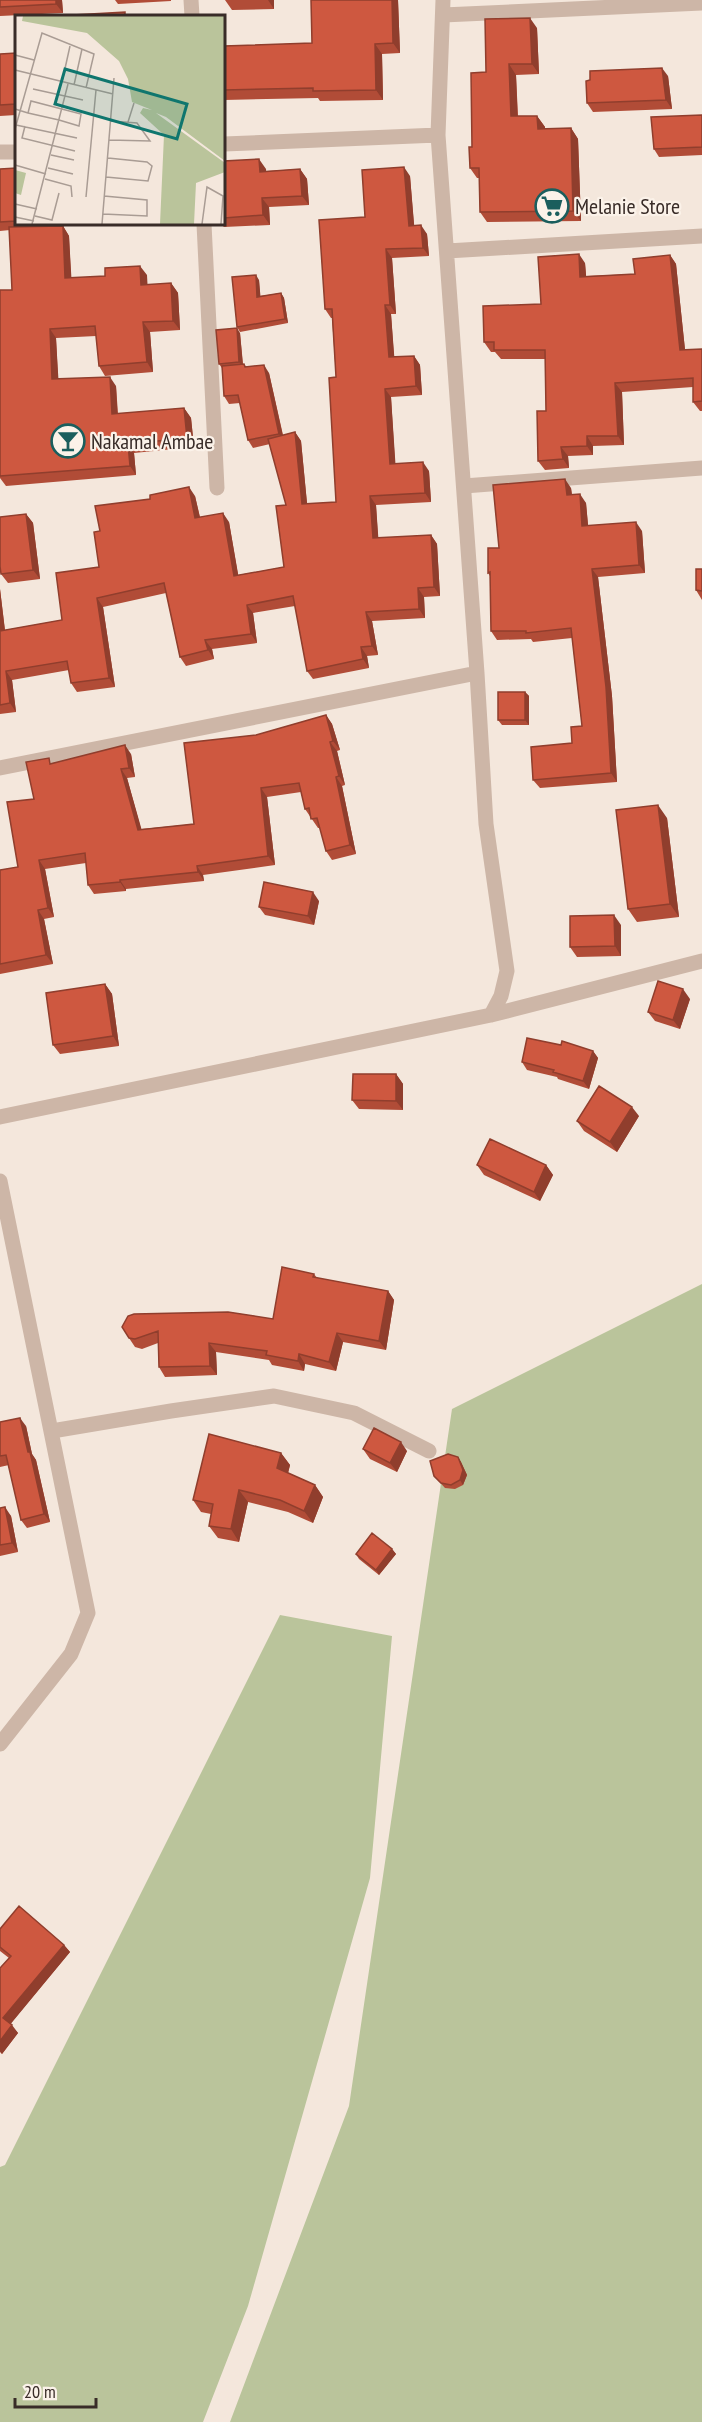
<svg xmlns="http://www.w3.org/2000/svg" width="702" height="2422" font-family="'PT Sans Narrow',sans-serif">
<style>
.green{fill:#bac49b}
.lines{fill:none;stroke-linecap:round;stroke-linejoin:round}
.minor{stroke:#cdb6a7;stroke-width:15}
.wall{fill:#b14c37}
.shaded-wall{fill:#903e2d}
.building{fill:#ce5840;stroke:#903e2d;stroke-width:1.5}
.labels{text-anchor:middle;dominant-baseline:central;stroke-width:4.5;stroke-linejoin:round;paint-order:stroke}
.poi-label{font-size:22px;fill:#392c28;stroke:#fbf2e9;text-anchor:start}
.inset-road{fill:none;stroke:#a99c94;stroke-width:1.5}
.view{fill:#0f766e;fill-opacity:0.15;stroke:#0f766e;stroke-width:3}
.inset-edge{fill:none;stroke:#392c28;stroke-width:3}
</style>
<rect width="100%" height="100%" fill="#f4e7dc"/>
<!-- green -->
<path class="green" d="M702 1284V2422H230L349 2106 452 1409Z
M280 1615 392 1636 370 1878 248 2306 203 2422H0V2167L5 2165Z"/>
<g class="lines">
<!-- minor -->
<path class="minor" d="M191 0 192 16
M443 0 438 135 477 673 486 824 507 971 501 996 491 1015
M443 15 702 3
M224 144 438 135
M0 152H16
M204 224 217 488
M447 251 702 236
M464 486 702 468
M0 768 477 673
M0 1117 491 1015 702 961
M0 1181 88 1613 71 1654 0 1744
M52 1431 171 1411 274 1396 354 1413 429 1451"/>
</g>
<!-- wall -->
<path class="wall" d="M0 0H62L63 13 0 16Z
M115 0H171V1L118 4Z
M225 0H274V9L232 10Z
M311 0H398L400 53 382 54 383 100 320 101 318 98 224 100V46L312 43Z
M537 28 539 74 516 75 518 116H537L545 127V128H571L578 139 581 221 487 222 480 212 479 178H477L470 168 472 147 486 72Z
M16 53V115L0 116V54Z
M668 76 672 109 593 112 587 103Z
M702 115V155L659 157 654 149Z
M224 161 266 169V171L300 169 307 179 309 205 269 207 270 225 224 227 221 224H224Z
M16 168V224H34V227L63 226 69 236 71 278 147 275V285L171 283 178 293 180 330 150 332 153 372 105 376 99 366 96 336 56 338 58 379 116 386 118 414 184 408 191 418 194 447 134 453 136 475 6 486 0 478V290H12L10 230 0 231V169Z
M410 176 414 226 427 234 429 256 392 258 396 314H391L394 357 414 356 420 365 422 395 391 397 395 463 429 471 431 502 376 505 378 538 431 535 437 544 440 596 424 597 425 618 372 621 378 655 367 656 369 668 313 679 307 671 295 606 253 613 257 643 212 649 214 659 186 666 180 657 166 593 103 607 115 687 77 692 71 683 69 670 12 680 16 712 0 714V589L5 630 62 620 99 567 100 531 195 496 200 517 229 522 238 575 284 567 286 505 270 444 253 448 248 440 240 403 229 404 224 396 222 368 219 364 240 333 243 364 247 367 269 373 283 435 295 432 301 441 307 504 336 502V377L332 318H331L325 309 365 217Z
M670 255 676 264 685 350 702 349V411H700L693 402V387L622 392 624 445 593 446V455L568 456 569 468 545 470 538 461 546 411 545 359H501L495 352H491L484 342 541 304 585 263 586 276 635 274Z
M259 280 260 296 281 293 284 298 288 323 240 332 237 327Z
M571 488 572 495 586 503 588 526 642 531 645 573 598 577 612 696 617 782 540 788 533 780 572 743 582 726 572 638 533 642 531 639 497 640 491 631 490 576 488 573 499 548Z
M26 514 33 523 40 579 8 583 1 574Z
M702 569V600L696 590Z
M525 692 529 696V725H502L498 720Z
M326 715 332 724 340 750 337 751 345 785 342 786 356 854 332 860 326 851 320 828H318L305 809 301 792 267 797 275 865 203 875 204 881 126 889V891L94 894 88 885 86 863 45 869 54 917 44 919 53 964 0 974V870L18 867 34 799 52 763 131 754 135 777 127 778 141 829 194 824 256 735Z
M667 818 679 917 637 922 628 909Z
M319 901 314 925 265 915 259 907Z
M621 925V956L577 957 570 947Z
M105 984 112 994 119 1046 60 1054 53 1045Z
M690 999 680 1029 655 1021 648 1012Z
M561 1045 593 1051 598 1058 589 1089 558 1079 557 1077 527 1070 522 1062Z
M396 1074 403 1084V1110L359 1109 352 1100Z
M639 1116 617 1152 584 1131 577 1121Z
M477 1165H546L553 1175 540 1201 484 1175Z
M314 1274 317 1278 388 1291 394 1300 386 1350 343 1342 336 1371 305 1364 304 1371 272 1365 269 1360 216 1352 217 1375 165 1377 159 1367 158 1343 142 1349 135 1347 129 1338 228 1312 273 1319Z
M0 1422 26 1426 32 1454 36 1460 50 1522 27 1528 21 1520 9 1465 0 1467Z
M363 1449 407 1451 397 1472 370 1459Z
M281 1453 290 1465 288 1473 315 1485 323 1497 313 1523 288 1512 248 1502 239 1542 218 1538 209 1526 211 1514 201 1512 193 1500Z
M458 1457 461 1462 467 1475 463 1485 455 1489 445 1488 434 1476Z
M0 1508 11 1516 18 1552 0 1556Z
M392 1549 396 1554 379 1575 359 1559 356 1554Z
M0 1929 64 1945 70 1952 10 2024 18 2033 2 2054 0 2052V1968L9 1958 0 1951Z"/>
<!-- shaded-wall -->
<path class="shaded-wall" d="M56 0H62L63 13 56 4Z
M268 0H274V9Z
M392 0H398L400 53 393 43Z
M530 18 537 28 539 74 532 64Z
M375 44 382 54 383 100 376 90Z
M509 64 516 75 518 127 511 116Z
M662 68 668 76 672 109 666 100Z
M537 116 545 127V139L538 129Z
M571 128 578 139 581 221 573 211Z
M259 159 266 169 267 181 260 172Z
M404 167 410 176 415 235 409 226Z
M300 169 307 179 309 205 302 196Z
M262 198 269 207 270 225 263 215Z
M421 225 427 234 429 256 423 248Z
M63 226 69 236 72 288 65 278Z
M386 249 392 258 396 314 390 305Z
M579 254 585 263 587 286 580 277Z
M670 255 676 264 686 359 680 350Z
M140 266 147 275 148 294 141 285Z
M256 275 259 280 261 302 257 297Z
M171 283 178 293 180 330 173 321Z
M281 293 284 298 288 323 285 319Z
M385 305 391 314 395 366 389 357Z
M143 322 150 332 153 372 147 362Z
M237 328 240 333 243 367 239 362Z
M50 329 56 338 59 389 52 379Z
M414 356 420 365 422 395 416 386Z
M264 365 269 373 284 441 279 434Z
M110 377 116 386 118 424 112 414Z
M615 383 622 392 624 445 618 436Z
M385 389 391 397 396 472 390 464Z
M184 408 191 418 194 447 187 438Z
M295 432 301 441 308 513 302 504Z
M587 436 593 446V455L587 446Z
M128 444 134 453 136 475 130 466Z
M561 447 568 456 569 468 563 459Z
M423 462 429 471 431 502 425 493Z
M565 479 571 488 573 504 567 495Z
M189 487 195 496 202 527 195 518Z
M580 494 586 503 589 535 582 526Z
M370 496 376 505 379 547 373 538Z
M223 513 229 522 240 585 234 576Z
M26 514 33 523 40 579 33 570Z
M636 522 642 531 645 573 639 565Z
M431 535 437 544 440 596 434 587Z
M592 569 598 577 612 696 617 782 611 773Z
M418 588 424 597 425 618 419 609Z
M0 589 6 640 0 630Z
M97 598 103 607 115 687 109 678Z
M247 605 253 613 257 643 251 634Z
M366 612 372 621 378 655 372 646Z
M205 640 212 649 214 659 208 650Z
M361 647 367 656 369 668 363 659Z
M6 671 12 680 16 712 10 703Z
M525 692 529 696V725L525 720Z
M326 715 332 724 340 750 333 741Z
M330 742 337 751 345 785 339 776Z
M125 745 131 754 135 777 129 768Z
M121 769 127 778 144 838 138 830Z
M336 777 342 786 356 854 350 845Z
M261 788 267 797 275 865 268 856Z
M658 805 667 818 679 917 670 904Z
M39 860 45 869 54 917 48 908Z
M197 866 203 875 204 881 198 872Z
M120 880 126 889V891L120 882Z
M313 892 319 901 314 925 308 916Z
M38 910 44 919 53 964 46 955Z
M614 915 621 925V956L615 946Z
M105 984 112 994 119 1046 113 1036Z
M683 989 690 999 680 1029 673 1020Z
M593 1051 598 1058 589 1089 583 1081Z
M396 1074 403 1084V1110L396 1101Z
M632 1107 639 1116 617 1152 610 1142Z
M546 1165 553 1175 540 1201 534 1192Z
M388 1291 394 1300 386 1350 379 1341Z
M337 1333 343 1342 336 1371 329 1362Z
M209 1343 216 1352 217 1375 210 1366Z
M299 1354 305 1364 304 1371 298 1361Z
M20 1418 26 1426 32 1454 36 1460 50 1522 44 1514 28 1452Z
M401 1442 407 1451 397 1472 390 1463Z
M281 1453 290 1465 286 1481 277 1468Z
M458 1457 461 1462 467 1475 463 1485 460 1480Z
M315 1485 323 1497 313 1523 304 1511Z
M239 1490 248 1502 239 1542 231 1529Z
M5 1507 11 1516 18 1552 12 1543Z
M392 1549 396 1554 379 1575 376 1570Z
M64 1945 70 1952 9 2026 3 2018Z
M12 2025 18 2033 2 2054 0 2051V2041Z"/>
<!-- building -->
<path class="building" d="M0 0H56V4L0 7Z
M311 0H392L393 43 375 44 376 90 313 91V88L224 90V46L312 43Z
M125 12V16H73V15Z
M530 18 532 64H509L511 116H537L538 129 571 128 573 211 480 212 479 168H470L469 147H472L471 73 486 72 485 19Z
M16 53V104L0 105V54Z
M662 68 666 100 587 103 586 81 590 80V71Z
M702 115V147L654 149 651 117Z
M259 159 260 172 300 169 302 196 262 198 263 215 224 218V161Z
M404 167 409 226 421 225 423 248 386 249 390 305H385L389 357 414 356 416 386 385 389 390 464 423 462 425 493 370 496 373 538 431 535 434 587 418 588 419 609 366 612 372 646 361 647 363 659 307 671 293 596 247 605 251 634 205 640 208 650 180 657 164 583 97 598 109 678 71 683 67 661 6 671 10 703 0 705V630V631L62 620 56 573 99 567 94 532 100 531 95 506 150 499V495L189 487 195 518 223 513 234 576 284 567 276 506 286 505 268 439 295 432 302 504 336 502 329 378 336 377 332 309H325L319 220 365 217 362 170Z
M16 168V221L0 222V169Z
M63 226 65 278 105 276V268L140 266 141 285 171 283 173 321 143 322 147 362 99 366 95 326 50 329 52 379 110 377 112 414 184 408 187 438 128 444 130 466 0 476V290H12L9 227Z
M579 254 580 277 635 274 633 259 670 255 680 350 702 349V401L693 402V378L615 383 618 436H587V446L561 447 563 459 538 461 537 411H546L545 350H494V342H484L483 306 541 304 538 257Z
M256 275 257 297 281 293 285 319 237 327 232 277Z
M237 328 239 362 219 364 216 330Z
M244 364 245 367 264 365 279 434 248 440 238 395 224 396 222 366Z
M565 479 567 495 580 494 582 526 636 522 639 565 592 569 606 687 611 773 533 780 531 747 572 743 571 727 582 726 571 628 526 633V631H491L490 572 488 573V548H499L493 485Z
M26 514 33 570 1 574 0 566V517Z
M696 569H702V591L696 590Z
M498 692H525V720H498Z
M326 715 333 741 330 742 339 776 336 777 350 845 326 851 317 818 311 819 309 808 305 809 299 783 261 788 268 856 197 866 198 872 120 880V882L88 885 85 853 39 860 48 908 38 910 46 955 0 964V870L18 867 7 802 34 799 26 762 49 758 50 764 125 745 129 768 121 769 138 830 194 824 184 743 256 735Z
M658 805 670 904 628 909 616 810Z
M264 882 313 892 308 916 259 907Z
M614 915 615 946 570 947V916Z
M658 981 683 989 673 1020 648 1012Z
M105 984 113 1036 53 1045 46 993Z
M527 1038 561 1045 562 1041 593 1051 583 1081 553 1072 554 1070 522 1062Z
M353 1074H396V1101L352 1100Z
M599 1086 632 1107 610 1142 577 1121Z
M490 1139 546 1165 534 1192 477 1165Z
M282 1267 314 1274 313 1277 388 1291 379 1341 337 1333 329 1362 299 1354 298 1361 266 1355 267 1351 209 1343 210 1366 159 1367 158 1331 135 1339 129 1338 122 1327 128 1316 134 1314 228 1312 273 1319Z
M20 1418 28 1452H30L44 1514 21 1520 6 1455 0 1456V1422Z
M374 1428 401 1442 390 1463 363 1449Z
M209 1434 281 1453 277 1468 315 1485 304 1511 280 1500 239 1490 231 1529 209 1526 213 1504 193 1500Z
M448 1454 458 1457 463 1470 460 1480 451 1485 441 1483 434 1476 430 1461Z
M5 1507 12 1543 0 1545V1508Z
M372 1533 392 1549 376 1570 356 1554Z
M19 1906 64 1945 3 2018 12 2025 0 2041V1968L11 1956 0 1947V1929Z"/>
<!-- icons -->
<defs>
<symbol id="supermarket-ring" viewBox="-11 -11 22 22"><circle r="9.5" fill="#fbf2e9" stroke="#1a5e5d" stroke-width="1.5"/><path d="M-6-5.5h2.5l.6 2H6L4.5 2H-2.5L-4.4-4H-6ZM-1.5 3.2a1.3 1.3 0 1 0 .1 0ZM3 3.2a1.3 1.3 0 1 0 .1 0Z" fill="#1a5e5d"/></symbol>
<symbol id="bar-ring" viewBox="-11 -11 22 22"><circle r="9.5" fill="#fbf2e9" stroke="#1a5e5d" stroke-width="1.5"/><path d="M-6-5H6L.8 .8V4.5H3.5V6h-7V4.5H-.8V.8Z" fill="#1a5e5d"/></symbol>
</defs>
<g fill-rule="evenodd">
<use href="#supermarket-ring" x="533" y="187" width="38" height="38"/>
<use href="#bar-ring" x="49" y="422" width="38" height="38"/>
</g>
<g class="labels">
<!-- poi labels -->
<g class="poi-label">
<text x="575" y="206">Melanie Store</text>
<text x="91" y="441">Nakamal Ambae</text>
</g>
</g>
<!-- overview -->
<g transform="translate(15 15)">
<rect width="210" height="210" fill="#f4e7dc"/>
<path d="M8 1H210V146L151 102 141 98 210 148V157L181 168 179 209H145L149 120 125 98 128 93 137 95 117 87 113 64 104 46 72 18 7 6ZM0 155 11 158 6 180 0 178Z" fill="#bac49b"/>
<path class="inset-road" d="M0 40 19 45M0 55 98 79M47 67 55 31M59 70 67 34M18 74 68 85M0 94 13 98 44 105 64 111 66 99 16 86 13 98M113 107 119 88M1 110 62 123M10 111 7 123 60 136M0 114 27 18 79 39 71 73M94 125 135 126 122 108 96 106M36 140 59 145M0 150 31 159M33 153 58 159M91 162 133 166 137 151 132 147 93 143M30 164 56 171 57 182M71 182 81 75M0 189 22 194M88 199 132 201V185L89 181M20 201 37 205 44 178M0 202 19 206M17 209 53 69M87 209 99 63M187 209 192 172 208 181 206 209"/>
<path class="view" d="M50 54 172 89 162 124 40 89Z"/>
<rect width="210" height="210" class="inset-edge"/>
</g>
<!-- scale -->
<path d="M15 2398v9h81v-9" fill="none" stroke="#392c28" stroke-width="3"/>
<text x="24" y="2398" font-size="18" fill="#392c28" stroke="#fbf2e9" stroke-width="4.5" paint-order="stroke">20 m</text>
</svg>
